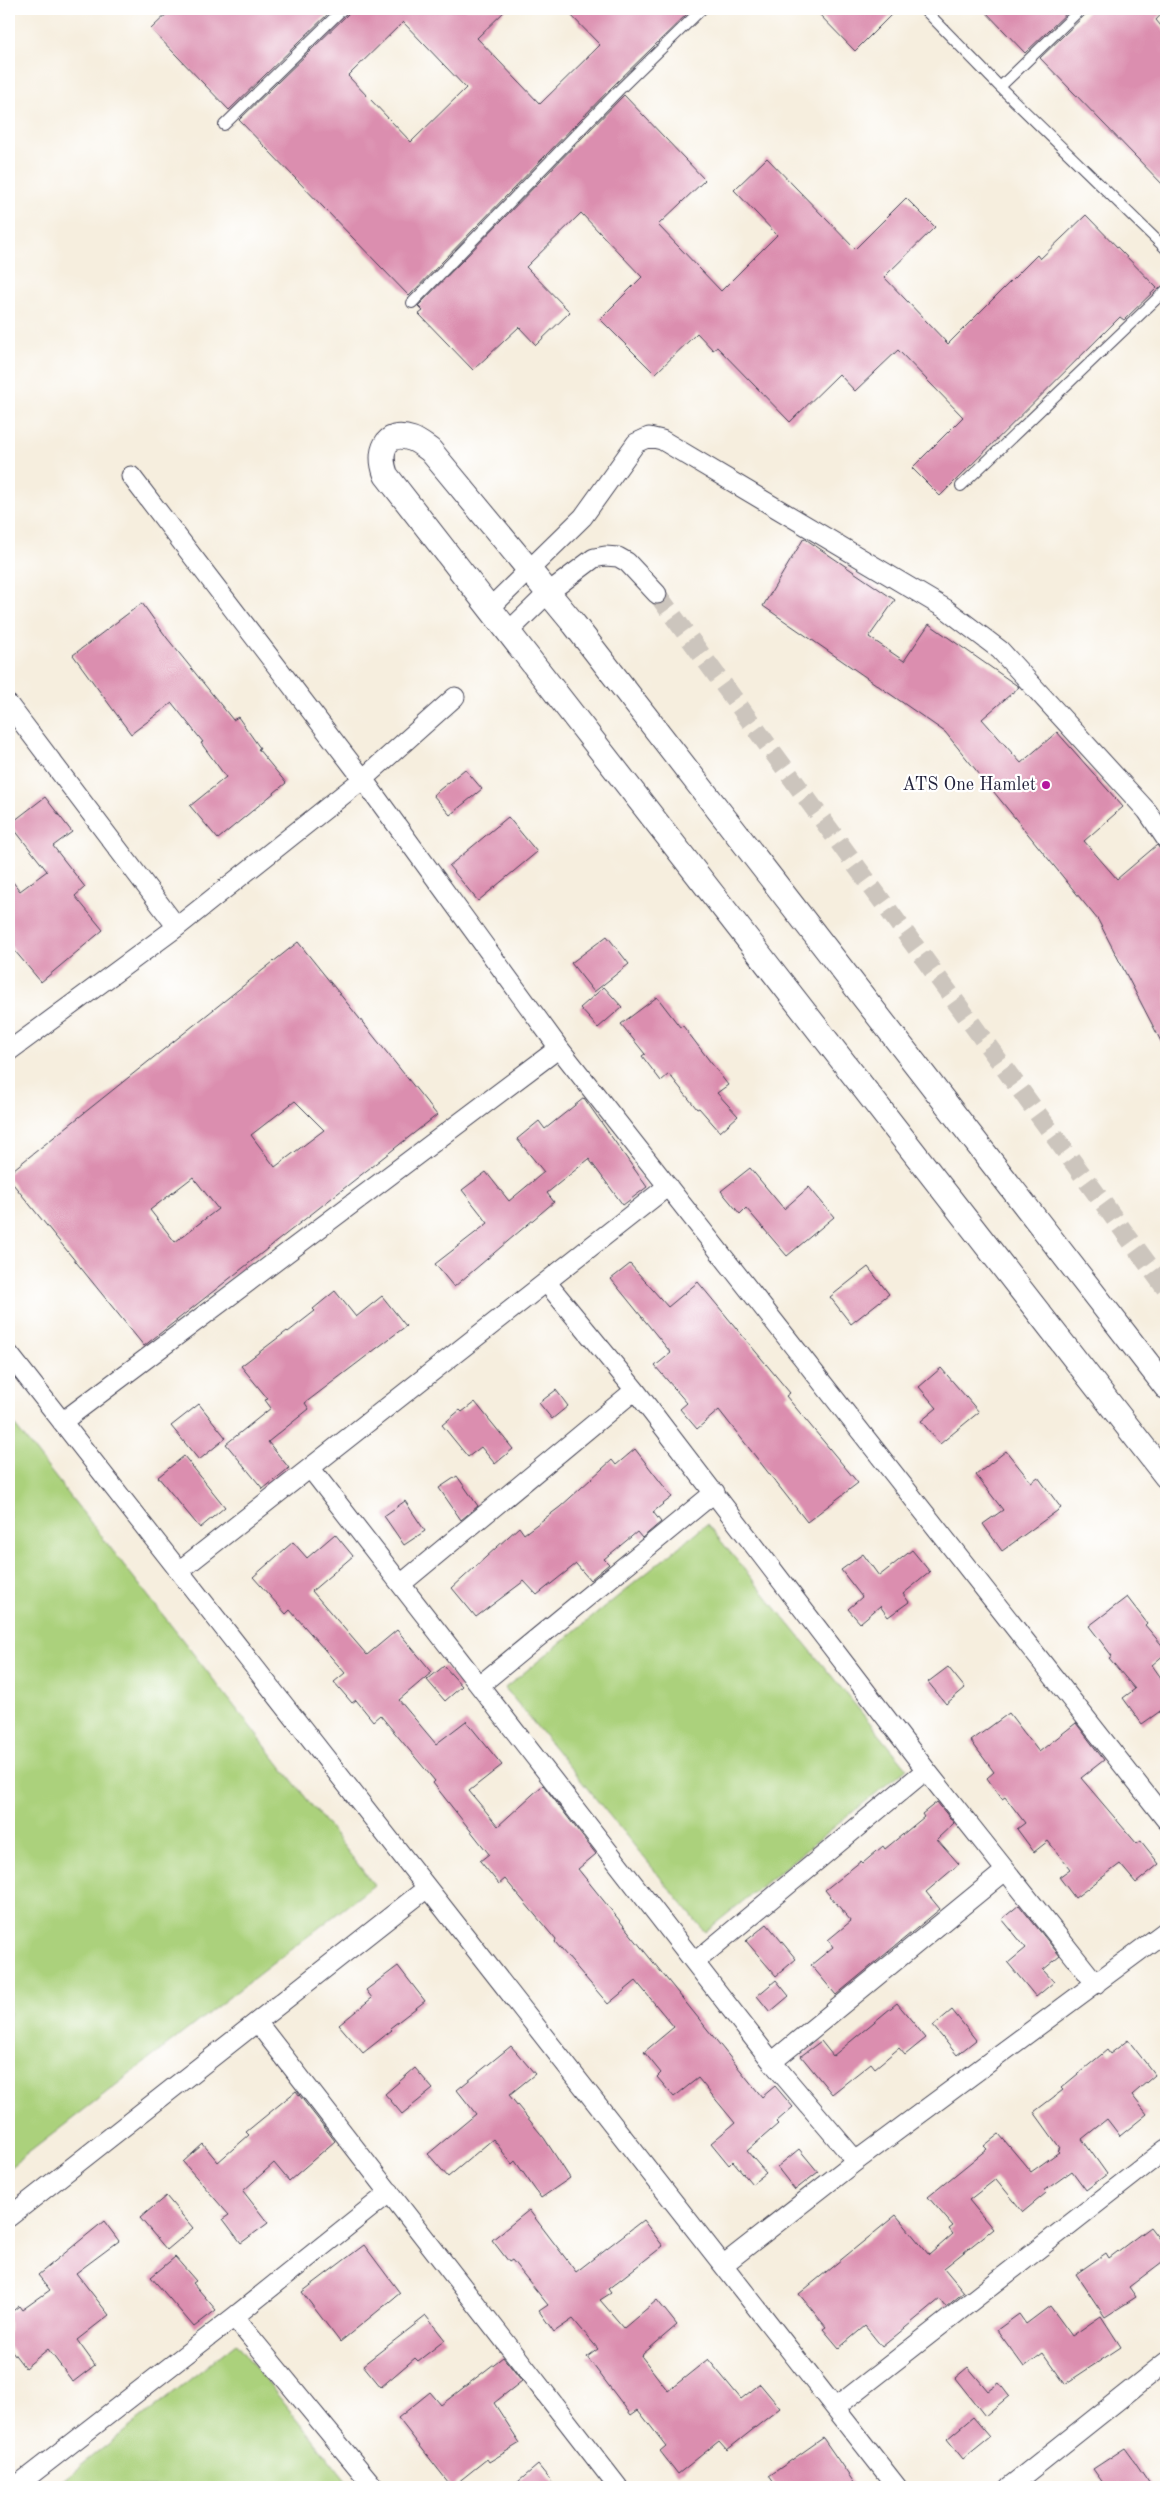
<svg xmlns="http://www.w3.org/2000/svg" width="1175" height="2496" font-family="'Old Standard TT',serif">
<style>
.green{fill:#abd17b;stroke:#667a5b}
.building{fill:#db8eaf;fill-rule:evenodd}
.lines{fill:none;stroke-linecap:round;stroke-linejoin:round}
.minor-tunnel{stroke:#ccc5bd;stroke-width:19;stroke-dasharray:19 9;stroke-linecap:butt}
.service-casing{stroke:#424153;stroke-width:12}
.minor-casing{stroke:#424153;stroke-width:21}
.tertiary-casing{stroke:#424153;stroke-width:26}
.service{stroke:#fff;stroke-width:10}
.minor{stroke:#fff;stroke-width:19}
.tertiary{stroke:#fff;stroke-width:24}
.poi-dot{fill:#b5179e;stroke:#fff;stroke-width:2}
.labels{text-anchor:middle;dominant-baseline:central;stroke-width:4.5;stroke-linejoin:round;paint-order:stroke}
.poi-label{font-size:18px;fill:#22223b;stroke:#fff;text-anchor:end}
</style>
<rect width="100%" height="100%" fill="#fff"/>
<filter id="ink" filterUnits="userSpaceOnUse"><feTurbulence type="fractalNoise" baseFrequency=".02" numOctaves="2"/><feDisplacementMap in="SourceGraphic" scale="10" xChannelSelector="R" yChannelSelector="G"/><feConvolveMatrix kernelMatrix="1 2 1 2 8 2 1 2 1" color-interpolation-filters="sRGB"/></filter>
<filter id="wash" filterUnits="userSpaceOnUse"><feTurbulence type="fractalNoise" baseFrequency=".0096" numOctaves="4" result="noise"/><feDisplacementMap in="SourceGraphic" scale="20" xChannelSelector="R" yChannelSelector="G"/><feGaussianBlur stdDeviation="1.12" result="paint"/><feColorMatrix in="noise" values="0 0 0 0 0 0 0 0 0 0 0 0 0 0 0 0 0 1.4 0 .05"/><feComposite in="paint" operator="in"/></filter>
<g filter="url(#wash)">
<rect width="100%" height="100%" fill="#f6eede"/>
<!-- green -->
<path class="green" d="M9 1418 374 1885 9 2168Z
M707 1524 907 1768 705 1932 505 1688Z
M236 2343 351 2487H54Z"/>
<g id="blocks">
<!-- building -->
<path class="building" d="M172 9H333L229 110 151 29Z
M350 9H507L477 38 540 104 600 45 565 9H692L613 86 409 296 239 120 348 14ZM403 22 466 88 411 142 348 76Z
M814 9H897L855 51Z
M983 9H1071L1025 53Z
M1088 9H1166L1156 20 1166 32V188L1040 58 1086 14Z
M624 95 705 180 658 225 721 291 777 235 734 190 767 158 855 249 906 198 935 227 884 277 948 344 1037 255 1040 259 1086 215 1157 288 1124 320 1120 317 940 496 912 468 963 417 898 350 855 391 839 374 790 422 717 347 713 350 697 333 655 374 600 319 642 277 581 213 526 267 570 312 536 345 519 327 473 370 419 314 423 311 418 306Z
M804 538 895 600 869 637 904 661 929 624 1019 687 982 719 1021 763 1057 732 1123 807 1084 841 1117 879 1157 845 1166 857V945L1161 947 1166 960V1051L1098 920 945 732 763 606Z
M142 603 167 638 233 720 238 717 260 748 258 749 286 783 218 839 190 806 226 777 201 743 203 742 172 703 131 734 73 655Z
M465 769 482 789 450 815 433 795Z
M45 797 72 832 53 846 85 887 75 896 103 930 41 982 9 944V877L20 891 47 871 10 824Z
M508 817 537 852 478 901 449 866Z
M607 936 629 964 594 992 571 963Z
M298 942 437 1115 144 1346 9 1179V1173ZM295 1101 324 1130 275 1167 251 1135ZM193 1177 218 1209 175 1242 150 1210Z
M604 987 622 1007 598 1028 580 1008Z
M657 997 680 1027 683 1026 728 1085 717 1093 738 1116 720 1132 699 1108 697 1109 669 1074 661 1081 642 1056 645 1054 621 1024Z
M584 1098 647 1187 623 1205 589 1159 547 1193 554 1202 454 1287 435 1264 488 1223 462 1190 486 1172 509 1201 544 1172 517 1139 539 1121 545 1129Z
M750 1168 784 1209 809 1187 834 1217 787 1256 746 1208 740 1214 721 1191Z
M630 1264 668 1307 698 1282 790 1393 786 1396 858 1483 807 1522 719 1410 697 1429 680 1409 687 1403 655 1366 671 1353 611 1279Z
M868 1267 889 1294 851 1324 830 1297Z
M335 1291 356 1317 382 1296 406 1326 305 1403 309 1409 268 1442 289 1468 263 1489 226 1444 271 1408 265 1400 268 1399 241 1366 287 1331 288 1332 315 1311 313 1309Z
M941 1368 979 1412 940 1444 921 1421 937 1408 919 1387Z
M556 1390 568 1406 552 1419 539 1403Z
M475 1402 513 1449 495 1464 481 1447 468 1457 442 1425 460 1410 462 1412Z
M199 1404 226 1438 199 1460 171 1426Z
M635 1449 672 1497 653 1512 661 1522 642 1538 637 1532 604 1559 609 1564 590 1580 576 1564 537 1595 524 1581 476 1617 452 1588 519 1527 524 1534 560 1507 612 1460 616 1465Z
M1006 1451 1031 1482 1038 1477 1061 1508 1002 1551 983 1524 1003 1510 976 1475Z
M184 1456 225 1507 200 1528 158 1477Z
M457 1476 478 1506 461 1520 439 1488Z
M405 1501 425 1531 404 1545 384 1516Z
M335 1534 353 1556 312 1591 367 1655 397 1630 432 1672 399 1700 436 1744 466 1721 502 1765 469 1791 498 1826 543 1785 596 1854 578 1869 762 2097 775 2086 793 2107 776 2122 778 2124 747 2151 766 2173 752 2184 733 2161 729 2165 711 2143 735 2123 698 2078 674 2097 657 2077 661 2073 644 2052 674 2027 636 1981 608 2004 555 1942 556 1940 505 1879 499 1884 480 1861 489 1854 433 1783 435 1781 380 1715 373 1721 356 1700 352 1703 334 1682 345 1673 290 1610 286 1614 253 1577 293 1542 307 1558Z
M912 1550 930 1572 903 1594 909 1602 888 1617 880 1606 860 1623 848 1609 862 1597 841 1570 863 1554 879 1576Z
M1127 1597 1147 1623 1145 1625 1166 1650V1653L1152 1665 1166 1685V1707L1142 1724 1123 1698 1135 1689 1109 1658 1112 1656 1089 1626Z
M444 1666 462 1686 445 1701 427 1680Z
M948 1667 965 1688 946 1704 928 1682Z
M1009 1713 1039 1752 1076 1723 1104 1760 1081 1778 1137 1844 1141 1841 1159 1864 1136 1883 1120 1864 1075 1898 1059 1877 1070 1869 1048 1841 1034 1852 1017 1829 1025 1823 1005 1797 1002 1799 987 1778 994 1772 971 1741Z
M937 1802 954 1823 937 1839 959 1864 926 1892 940 1909 836 1995 811 1965 833 1947 828 1940 851 1921 825 1890 861 1861 863 1863 883 1846 885 1849 924 1817 922 1814Z
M1019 1905 1060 1956 1043 1970 1054 1982 1036 1997 1008 1963 1026 1948 1002 1919Z
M767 1924 796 1959 776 1976 746 1941Z
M398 1966 425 2001 390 2028 392 2030 363 2053 339 2025 372 1998 366 1990Z
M776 1980 789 1996 770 2012 757 1996Z
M897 2003 926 2038 905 2055 899 2048 875 2068 871 2063 832 2094 801 2056 821 2041 833 2056Z
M952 2010 976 2040 957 2055 933 2026Z
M1128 2040 1155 2075 1132 2095 1147 2114 1120 2136 1107 2119 1082 2139 1107 2174 1086 2190 1072 2171 1044 2191 1046 2193 1023 2212 996 2179 969 2200 993 2229 944 2268 964 2292 946 2307 940 2299 882 2347 865 2326 839 2348 823 2329 826 2327 799 2294 896 2215 929 2255 953 2234 949 2229 953 2226 928 2197 987 2149 984 2146 999 2134 1031 2172 1059 2152 1057 2150 1060 2148 1034 2112 1063 2090 1061 2088 1107 2050 1110 2054Z
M511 2046 535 2074 509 2095 544 2138 570 2178 541 2198 515 2161 512 2164 493 2139 448 2177 428 2154 476 2114 457 2090Z
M415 2068 433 2089 402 2114 385 2094Z
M296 2091 335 2141 289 2181 274 2163 243 2191 268 2223 241 2243 223 2219 229 2215 183 2162 203 2144 218 2162 249 2135 246 2132Z
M799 2149 818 2172 795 2190 777 2167Z
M166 2196 193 2228 167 2250 140 2218Z
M529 2210 576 2272 643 2220 663 2246 608 2289 611 2293 600 2300 624 2328 657 2300 677 2325 643 2354 642 2357 668 2391 708 2359 741 2399 760 2384 780 2408 727 2450 719 2441 678 2474 660 2451 666 2446 638 2410 631 2415 587 2357 598 2349 573 2319 554 2332 539 2311 548 2305 512 2260 509 2262 492 2240Z
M104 2221 119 2241 76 2273 109 2315 77 2340 95 2365 73 2382 48 2349 25 2368 9 2347V2314L19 2306 22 2310 50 2290 38 2275Z
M1150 2227 1166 2248V2259L1129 2287 1136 2297 1105 2317 1076 2274 1106 2253 1109 2258Z
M364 2245 400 2293 340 2342 302 2292Z
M175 2257 196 2281 193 2283 216 2310 194 2327 151 2277Z
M1050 2306 1072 2336 1101 2316 1121 2347 1065 2384 1043 2353 1024 2367 997 2330 1019 2314 1026 2324Z
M426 2316 445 2340 418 2361 415 2358 381 2387 363 2365Z
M503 2357 522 2381 494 2403 520 2443 489 2462 487 2459 452 2487 398 2418 430 2392 441 2405Z
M968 2367 988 2391 999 2383 1009 2396 985 2416 955 2378Z
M973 2417 990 2437 963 2459 947 2439Z
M823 2438 857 2487H777L769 2476Z
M1125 2448 1133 2459 1152 2487H1106L1093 2469Z
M538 2465 556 2487H512Z"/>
</g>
</g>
<g filter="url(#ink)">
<use href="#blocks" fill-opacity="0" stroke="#424153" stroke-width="1"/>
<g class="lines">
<!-- minor-tunnel -->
<path class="minor-tunnel" d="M657 594 1166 1289"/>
<defs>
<path id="service" d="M924 9 1000 87 1166 249
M1000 87 1081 9
M224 125 343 9
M412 303 618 91 702 9
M961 486 1166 290"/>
<path id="minor" d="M131 476 363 779 559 1048 1166 1820
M491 607 583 517 636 443 649 437 662 440 946 609 1000 650 1147 811 1166 839
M509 631 549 592 594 558 605 556 618 557 627 562 657 594
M9 705 177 927
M9 1051 177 927 363 779 455 697
M547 1283 635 1390 926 1770 1096 1984
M9 1354 897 2487
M62 1422 559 1048
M311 1469 772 2062 856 2161
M179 1571 668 1186
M401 1584 635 1390
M480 1685 715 1492
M695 1962 926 1770
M257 2022 618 2487
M772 2062 1005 1871
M9 2217 427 1888
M723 2265 856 2161 1166 1931
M234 2317 374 2487
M835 2408 1166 2149
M15 2487 234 2317 390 2192
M1009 2487 1166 2362"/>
<path id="tertiary" d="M1166 1387 574 624 430 450C424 446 418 441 412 439 384 429 378 453 386 475L1166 1476"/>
</defs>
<!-- service casing -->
<use href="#service" class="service-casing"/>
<!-- minor casing -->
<use href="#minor" class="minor-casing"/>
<!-- tertiary casing -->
<use href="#tertiary" class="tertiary-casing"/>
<!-- service -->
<use href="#service" class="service"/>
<!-- minor -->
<use href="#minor" class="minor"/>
<!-- tertiary -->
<use href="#tertiary" class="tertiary"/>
</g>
</g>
<!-- markers -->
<circle class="poi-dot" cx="1046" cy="785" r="5"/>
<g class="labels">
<!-- poi labels -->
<g class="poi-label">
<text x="1036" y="785">ATS One Hamlet</text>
</g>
</g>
<!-- margin -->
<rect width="1175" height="2496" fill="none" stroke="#fff" stroke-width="30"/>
</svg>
